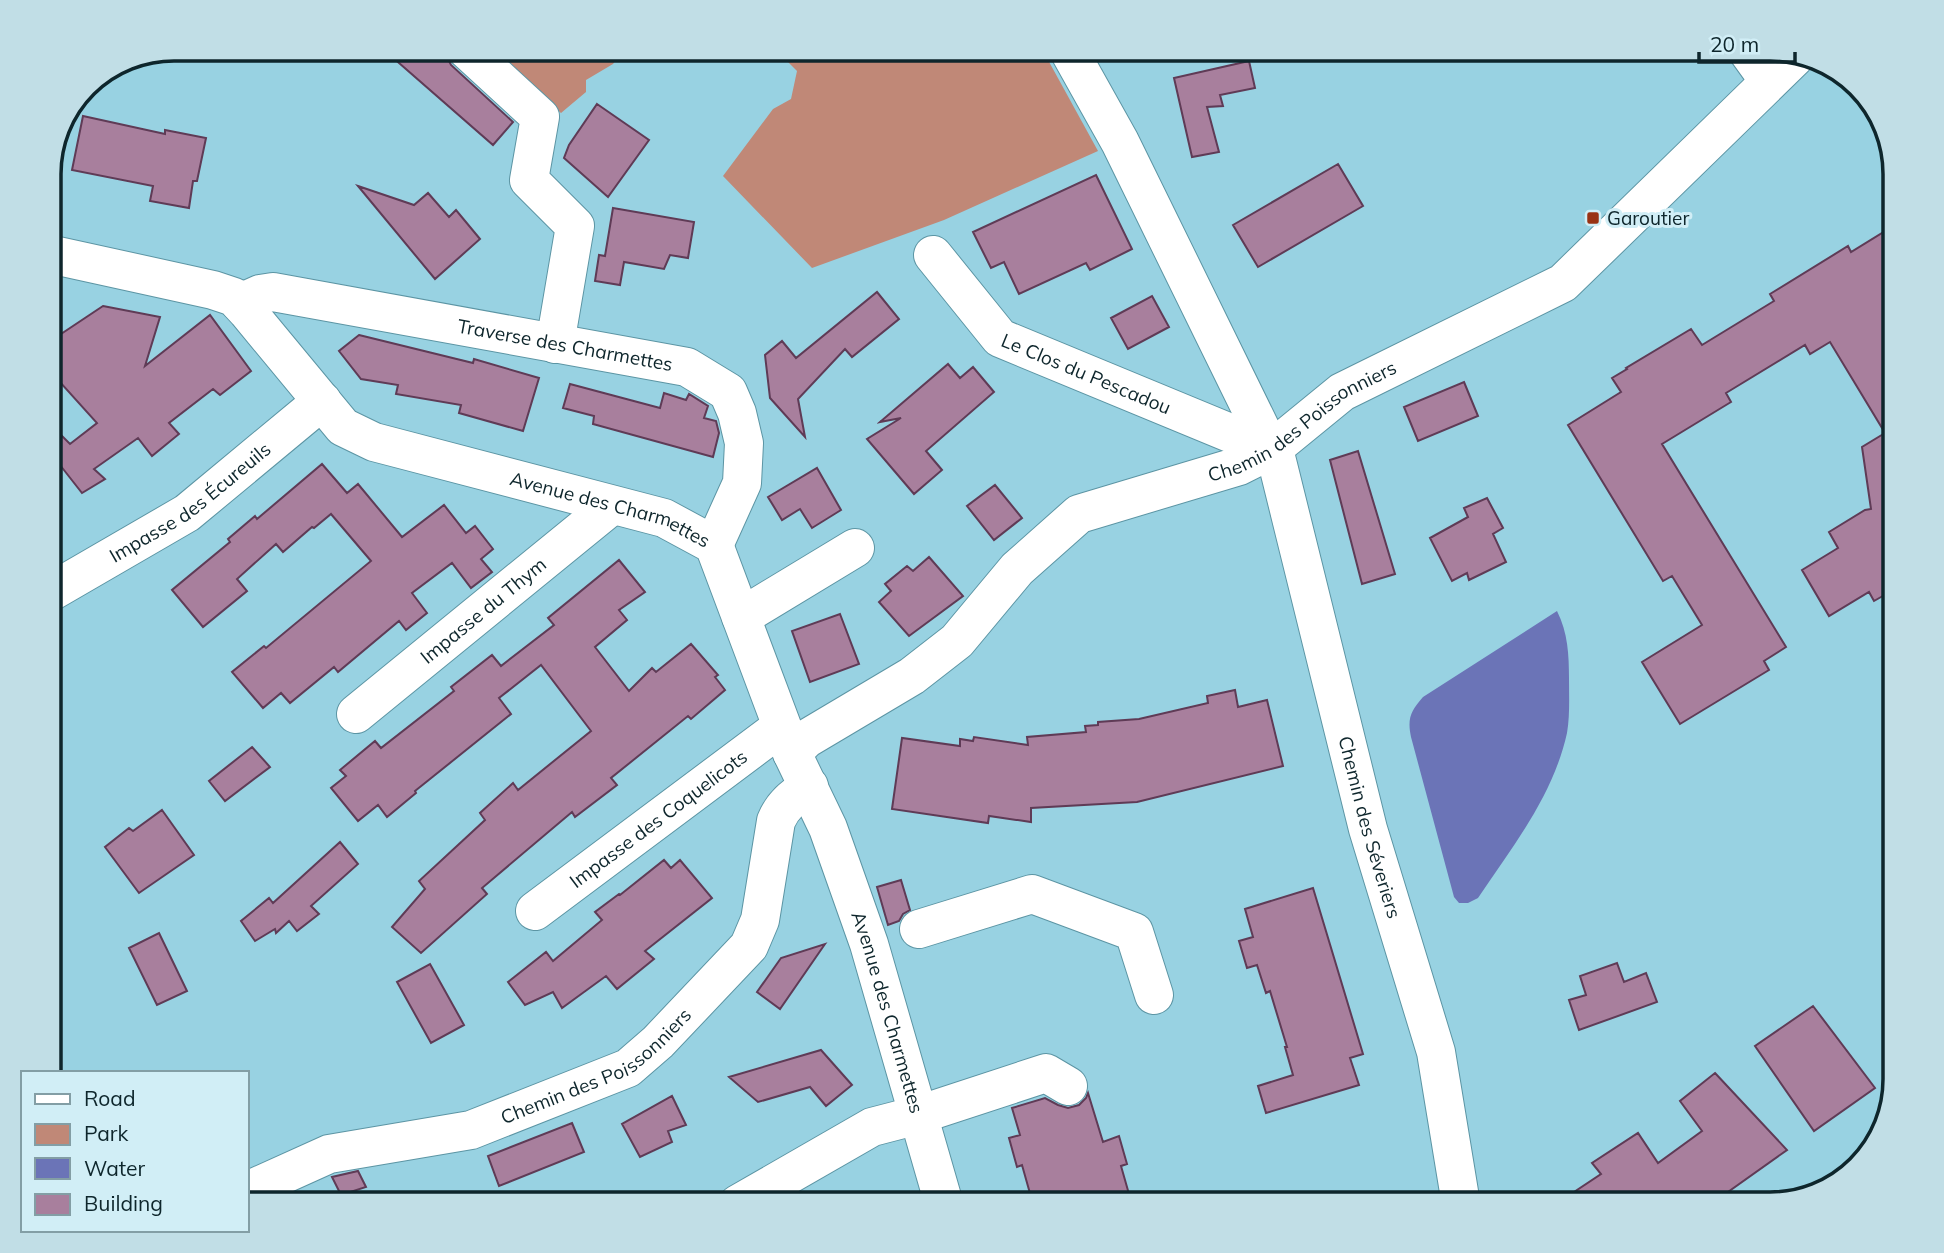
<svg xmlns="http://www.w3.org/2000/svg" width="1944" height="1253" font-family="Mulish,sans-serif">
<style>
.green{fill:#c08877}
.water{fill:#6b74b7}
.building{fill:#a87f9d;stroke:#5f3b56;stroke-width:2}
.lines{fill:none;stroke-linecap:round;stroke-linejoin:round}
.minor-casing{stroke:#5c95a4;stroke-width:40}
.minor{stroke:#fff;stroke-width:38}
.poi-dot{fill:#993213;stroke:#d1eef6;stroke-width:2.5}
.labels{text-anchor:middle;dominant-baseline:central;stroke-width:6;stroke-linejoin:round;paint-order:stroke}
.poi-label{font-size:19px;fill:#0e262c;stroke:#d1eef6;text-anchor:start}
.street-label{font-size:19px;fill:#0e262c;stroke:#d1eef6}
.rim{fill:none;stroke:#0e262c;stroke-width:3.5}
</style>
<rect width="100%" height="100%" fill="#98d2e2"/>
<!-- green -->
<path class="green" d="M490 49H625L613 64 586 80V92L561 113Z
M775 49H1042L1098 151 944 220 812 268 723 176 773 109 791 99 797 71Z"/>
<!-- water -->
<path class="water" d="M1557 611C1568 633 1569 655 1569 679 1569 696 1570 716 1567 733 1553 796 1513 846 1478 898L1468 903H1459L1454 897 1411 737C1407 718 1411 711 1423 697Z"/>
<!-- building -->
<path class="building" d="M383 49H440L445 53 451 65 513 122 493 145Z
M1249 61 1255 88 1220 95 1223 106 1207 107 1219 152 1192 157 1174 78Z
M597 104 649 140 608 197 564 158 569 145Z
M83 116 165 134V130L206 138 197 181H193L189 208 150 201 153 186 72 170Z
M1338 164 1363 206 1258 267 1233 225Z
M1096 175 1132 249 1090 270 1086 263 1019 294 1004 262 991 268 973 232Z
M358 186 414 205 428 193 449 217 456 210 480 239 435 279Z
M613 208 694 222 688 258 670 255 664 269 624 262 620 285 595 281 599 255 605 256Z
M1887 230 1895 244V589L1874 601 1869 592 1829 616 1802 570 1838 548 1829 532 1865 510 1871 509 1862 447 1885 433 1830 342 1810 354 1805 345 1726 393 1731 402 1662 444 1786 647 1764 661 1769 670 1680 724 1642 662 1702 625 1672 576 1663 581 1568 425 1621 392 1612 378 1627 369 1626 368 1691 329 1702 345 1774 301 1770 294 1848 246 1851 252Z
M877 292 899 319 852 357 845 349 798 399 805 437 770 398 765 355 782 341 796 358Z
M1152 296 1169 327 1128 349 1111 318Z
M103 306 160 317 145 366 210 315 251 371 220 395 213 389 169 423 179 434 152 456 138 438 94 469 105 479 82 493 49 451V423L70 444 97 423 60 382 49 390V342Z
M359 335 473 363 474 359 539 378 523 431 459 413 461 405 396 394 398 385 361 379 339 351Z
M948 364 960 378 973 367 994 392 926 451 942 470 914 494 867 439 901 418 880 422Z
M1464 382 1478 416 1418 441 1404 407Z
M570 384 660 408 664 393 686 400 689 394 708 406 704 418 716 421 719 433 713 457 593 424 594 416 563 408Z
M1358 451 1395 574 1362 584 1330 460Z
M322 464 347 493 358 484 402 537 444 505 466 533 475 526 493 549 481 559 492 572 471 588 452 563 412 593 427 613 406 630 399 621 338 672 334 667 290 703 281 693 263 708 232 672 264 646 266 648 371 561 331 514 314 528 312 527 283 552 276 544 237 579 247 591 203 627 172 590 230 542 228 539 255 516 257 519Z
M817 468 841 510 812 528 800 509 782 520 768 497Z
M995 485 1022 518 994 540 967 506Z
M1487 498 1503 528 1493 534 1506 562 1469 580 1467 573 1452 581 1430 538 1468 517 1464 508Z
M929 557 963 596 909 636 879 602 891 591 885 584 907 566 913 571Z
M619 560 645 592 619 610 627 620 595 647 629 691 652 668 656 672 691 644 718 675 715 677 725 690 691 719 688 716 611 778 617 785 575 817 572 812 482 888 487 894 421 953 392 927 425 889 419 881 485 820 480 813 513 783 518 790 591 731 541 665 499 698 511 714 415 791 416 793 387 817 378 805 358 821 331 788 346 776 340 770 375 741 381 748 454 691 451 687 492 655 501 666 554 625 548 618Z
M840 614 859 664 810 682 792 631Z
M1235 690 1238 707 1267 700 1283 766 1137 802 1031 808V822L989 816 988 823 892 809 902 738 960 746V739L973 741 974 737 1028 745 1027 737 1086 732 1085 726 1098 725V722L1139 719 1208 703 1207 696Z
M252 747 270 767 225 801 209 781Z
M162 810 194 855 139 893 105 847 129 828 133 831Z
M340 842 358 864 311 906 319 914 297 931 289 921 276 933 275 929 255 941 241 921 269 898 273 903Z
M664 860 671 868 680 860 712 898 645 951 654 959 617 989 606 976 562 1008 553 992 525 1005 508 982 546 952 553 961 602 920 595 912 619 894 620 895Z
M901 880 910 910 903 914 899 921 888 925 877 887Z
M1313 888 1363 1054 1350 1058 1359 1085 1266 1113 1258 1086 1293 1075 1285 1047H1287L1270 991 1266 993 1257 965 1247 968 1239 941 1253 937 1245 909Z
M159 933 187 991 157 1005 129 948Z
M825 944 780 1009 757 992 781 958Z
M1617 963 1624 982 1646 973 1657 1002 1579 1030 1569 1000 1586 995 1580 976Z
M430 964 464 1025 431 1043 397 982Z
M1813 1006 1875 1088 1814 1131 1755 1046Z
M821 1050 852 1085 826 1106 810 1087 758 1102 729 1077Z
M1715 1073 1787 1150 1711 1204H1556L1601 1174 1592 1163 1638 1133 1658 1163 1702 1131 1680 1101Z
M1088 1093 1103 1142 1119 1136 1127 1164 1121 1166 1129 1194 1096 1204H1033L1022 1165 1017 1167 1009 1138 1020 1135 1012 1108 1045 1098 1058 1105 1068 1108 1079 1105 1086 1098Z
M672 1096 686 1125 668 1131 672 1142 640 1157 622 1124Z
M572 1123 584 1152 499 1186 488 1156Z
M358 1171 366 1187 341 1195 332 1177Z"/>
<g class="lines">
<defs>
<g id="minor">
<path d="M466 49 540 117 529 180 575 226 555 344"/>
<path id="s1" d="M1068 49 1120 142 1271 450 1276 457 1368 829 1436 1052 1461 1204"/>
<path d="M1746 49 1769 81"/>
<path id="s2" d="M49 254 213 290 234 297 247 311 343 427 374 442 664 518 714 545 792 753 828 828 869 944 944 1204"/>
<path id="s3" d="M933 255 1000 338 1271 450"/>
<path id="s4" d="M240 303 260 294 273 292 687 367 728 392 737 413 744 443 742 483 714 545"/>
<path id="s5" d="M49 593 187 513 322 401"/>
<path d="M741 617 855 548"/>
<path id="s6" d="M356 714 611 506"/>
<path id="s7" d="M792 753 806 739 912 676 957 641 1017 569 1079 514 1239 466 1271 450 1342 392 1563 283 1795 57"/>
<path id="s8" d="M535 911 781 727"/>
<path d="M919 929 1032 894 1134 932 1154 995"/>
<path id="s9" d="M247 1191 329 1154 471 1130 628 1068 658 1042 749 946 760 920 776 821C783 804 795 796 809 786"/>
<path d="M738 1204 872 1127 918 1115 1046 1073 1068 1086"/>
</g>
</defs>
<!-- minor casing -->
<use href="#minor" class="minor-casing"/>
<!-- minor -->
<use href="#minor" class="minor"/>
</g>
<!-- markers -->
<rect class="poi-dot" x="1586" y="211" width="14" height="14" rx="3.5"/>
<g class="labels">
<!-- poi labels -->
<g class="poi-label">
<text x="1607" y="218">Garoutier</text>
</g>
<!-- street labels -->
<g class="street-label">
<text stroke="none"><textPath href="#s4" startOffset="332">Traverse des Charmettes</textPath></text>
<text stroke="none"><textPath href="#s3" startOffset="200">Le Clos du Pescadou</textPath></text>
<text stroke="none"><textPath href="#s7" startOffset="621">Chemin des Poissonniers</textPath></text>
<text stroke="none"><textPath href="#s5" startOffset="168">Impasse des Écureuils</textPath></text>
<text stroke="none"><textPath href="#s2" startOffset="640">Avenue des Charmettes</textPath></text>
<text stroke="none"><textPath href="#s6" startOffset="164">Impasse du Thym</textPath></text>
<text stroke="none"><textPath href="#s8" startOffset="154">Impasse des Coquelicots</textPath></text>
<text stroke="none"><textPath href="#s1" startOffset="840">Chemin des Séveriers</textPath></text>
<text stroke="none"><textPath href="#s2" startOffset="1250">Avenue des Charmettes</textPath></text>
<text stroke="none"><textPath href="#s9" startOffset="376">Chemin des Poissonniers</textPath></text>
</g>
</g>
<!-- crop -->
<path d="M0 0H1944V1253H0ZM174 61H1770A113 113 0 0 1 1883 174V1079A113 113 0 0 1 1770 1192H174A113 113 0 0 1 61 1079V174A113 113 0 0 1 174 61Z" fill="#c1dee6" fill-rule="evenodd"/>
<path class="rim" d="M174 61H1770A113 113 0 0 1 1883 174V1079A113 113 0 0 1 1770 1192H174A113 113 0 0 1 61 1079V174A113 113 0 0 1 174 61Z"/>
<!-- legend -->
<rect x="21" y="1071" width="228" height="161" fill="#d1eef6" stroke="#839ea5" stroke-width="2"/>
<rect x="35" y="1094" width="35" height="10" fill="#ffffff" stroke="#839ea5" stroke-width="2"/>
<text x="84" y="1106" font-size="21" fill="#0e262c">Road</text>
<rect x="35" y="1124" width="35" height="21" fill="#c08877" stroke="#839ea5" stroke-width="2"/>
<text x="84" y="1141" font-size="21" fill="#0e262c">Park</text>
<rect x="35" y="1158" width="35" height="21" fill="#6b74b7" stroke="#839ea5" stroke-width="2"/>
<text x="84" y="1176" font-size="21" fill="#0e262c">Water</text>
<rect x="35" y="1194" width="35" height="21" fill="#a87f9d" stroke="#839ea5" stroke-width="2"/>
<text x="84" y="1211" font-size="21" fill="#0e262c">Building</text>
<!-- scale -->
<path d="M1699 52v10h96v-10" fill="none" stroke="#0e262c" stroke-width="3.5"/>
<text x="1710" y="52" font-size="21" fill="#0e262c" stroke="#d1eef6" stroke-width="5" paint-order="stroke">20 m</text>
</svg>
